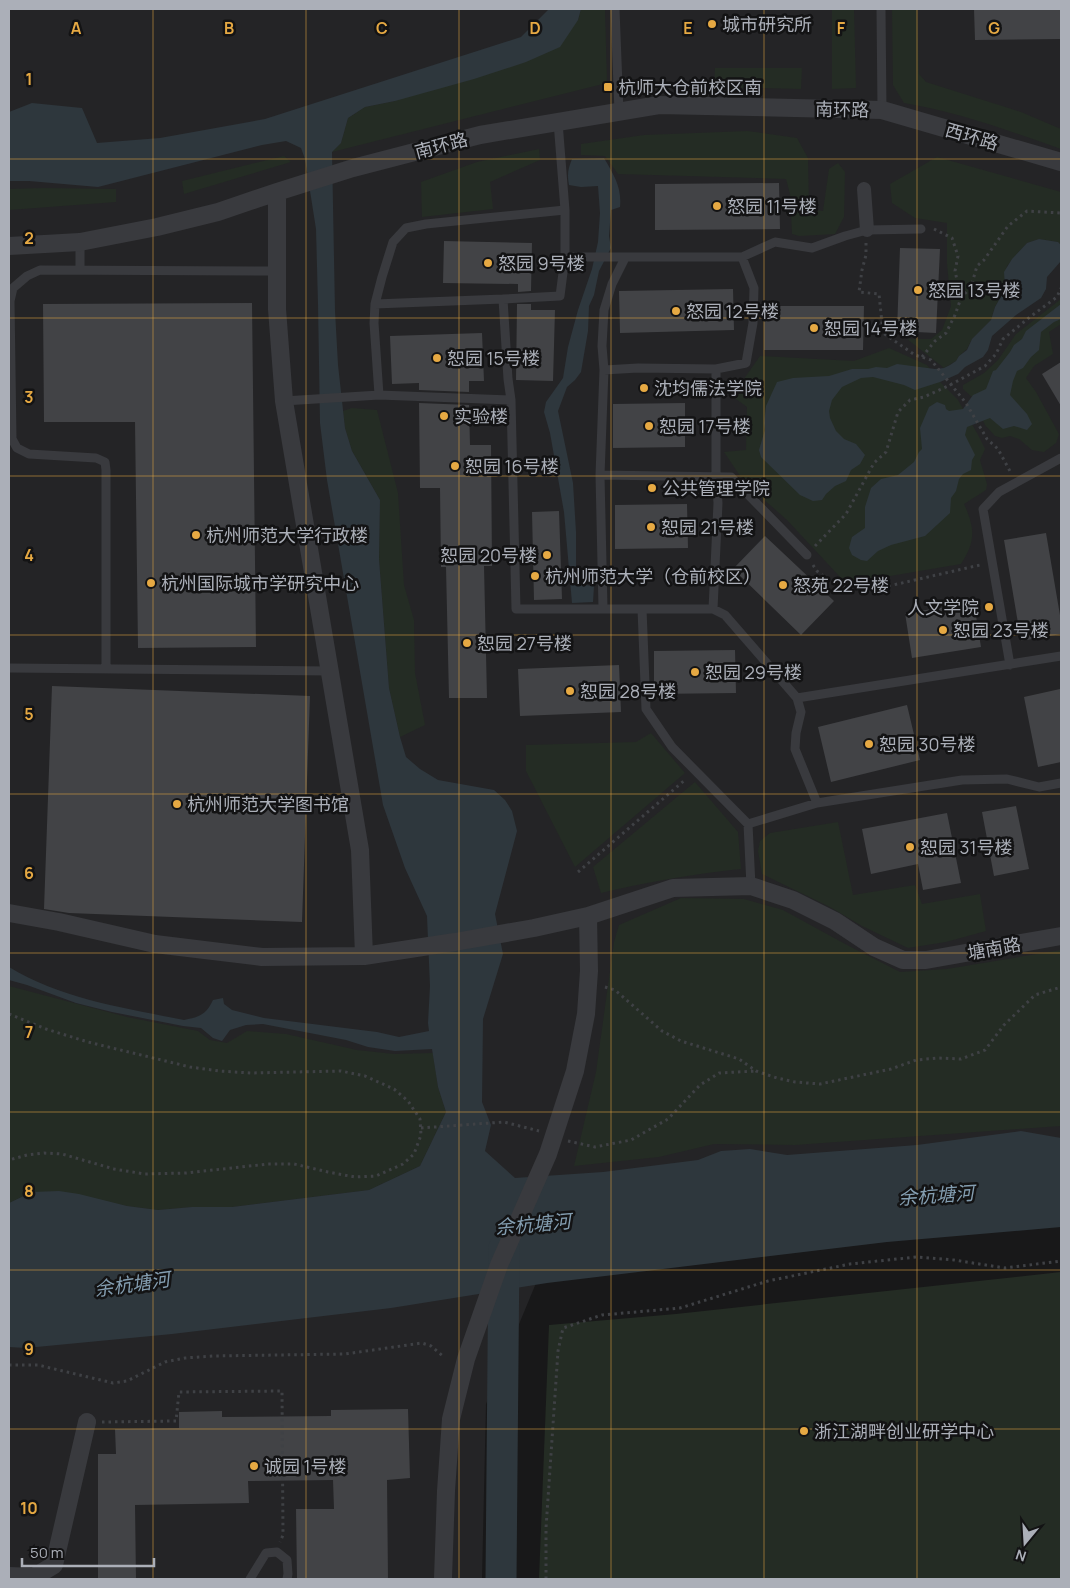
<svg xmlns="http://www.w3.org/2000/svg" width="1070" height="1588" font-family="Manrope,'Noto Sans SC',sans-serif">
<style>
.built{fill:#242426}
.green{fill:#242c24}
.water{fill:#2e373d}
.lines{fill:none;stroke-linecap:round;stroke-linejoin:round}
.river{stroke:#2e373d;stroke-width:31}
.building{fill:#424346}
.path{stroke:#3f4145;stroke-width:3;stroke-dasharray:2.5 4;stroke-linecap:butt}
.service{stroke:#393a3e;stroke-width:9}
.pedestrian{stroke:#393a3e;stroke-width:14}
.minor{stroke:#393a3e;stroke-width:18}
.grid{fill:none;stroke:#e6a943;stroke-width:1;stroke-opacity:0.55}
.poi-dot{fill:#e6a943;stroke:#131314;stroke-width:2}
.labels{text-anchor:middle;dominant-baseline:central;stroke-width:5;stroke-linejoin:round;paint-order:stroke}
.poi-label{font-size:18px;fill:#abafb8;stroke:#131314;text-anchor:start}
.street-label{font-size:18px;fill:#abafb8;stroke:#131314}
.water-label{font-size:19px;font-style:italic;fill:#849eb1;stroke:#131314}
.grid-label{font-size:16px;text-anchor:middle;font-weight:bold;fill:#e6a943;stroke:#131314;stroke-width:5;stroke-linejoin:round;paint-order:stroke}
</style>
<rect width="100%" height="100%" fill="#181819"/>
<!-- built -->
<path class="built" d="M9 9H1061V1143L570 1201 486 1404 482 1579H9Z"/>
<!-- green -->
<path class="green" d="M581 9H605L607 83 332 152 341 143 348 118 365 107 395 101 578 20Z
M832 9H854L856 88 832 89Z
M892 9H917L919 74 926 82 1021 112 1061 129V149C1010 131 958 112 904 103L893 85Z
M715 68H802L801 89 714 87Z
M748 131 797 138 808 158 809 209 823 211 829 169 838 163 845 172 844 217 835 234 799 236 792 234 790 194 786 179 618 174 605 156 581 155V144L644 135Z
M539 149 540 160 490 182 493 209 422 217 421 182 477 162Z
M284 156 291 162 184 194 182 181Z
M937 157 1061 192V245L1058 242 1039 239 1027 243 1015 256 1007 266 1003 293 995 307 991 320 972 339 967 349 959 356 956 361 944 368 907 339H931L942 330 951 306 947 264V223L915 218 892 203 890 184Z
M43 188 116 189V202L9 210V189Z
M1061 299V324L1049 332 1053 354 1034 366 1026 378 1036 392 1059 434 1056 443 1044 452 1032 450 1019 439 1010 436 1002 438 995 436 985 425 972 397 963 389V385L984 373 998 360 1016 334Z
M889 348 927 365 940 382 958 400 977 433 985 449 980 460 987 484 986 490 964 504C975 528 976 541 961 564L855 582 841 578 787 520 744 482 724 452 746 450 747 407 732 396 760 356 854 361Z
M352 408 377 410 398 493 404 585 414 620 415 673 425 725 400 737 389 688 379 559 380 500 352 451 345 428 343 411Z
M651 733 685 773 575 867 526 771V745L636 742Z
M695 782 738 832 741 869C693 874 647 882 601 893L593 867Z
M838 822 853 895 915 885 922 904 980 894 986 931 946 942 908 948 862 926 830 907 762 874 758 851 760 841 770 833Z
M681 898 744 899 783 910 847 945 900 972 947 969 1061 950V1126L795 1145 714 1144 659 1157 574 1166 596 1072 614 942 619 925Z
M9 986 127 1017 198 1031 210 1040 227 1043 247 1031 286 1034 357 1050 394 1054 433 1053 438 1087 446 1112 420 1166 369 1190 232 1207H192L158 1210 127 1206 104 1201 32 1192 9 1203Z
M1061 1272V1579H539L549 1325 676 1314Z"/>
<!-- water -->
<path class="water" d="M549 9H581L578 20 560 47 526 62 474 79 395 101 365 107 348 118 341 143 332 152 335 311 338 365 345 428 352 451 380 500 379 559 389 688 400 737 406 757 420 769 438 780 494 790 505 800 512 811 517 831 495 914 503 954 483 1019 482 1102 491 1125 485 1151 515 1178 603 1172 698 1160 721 1151 750 1149 787 1155 917 1145 1021 1131 1061 1138V1227L887 1242 547 1283 391 1308 172 1334 26 1348 9 1347V1203L32 1192 59 1191 79 1194 127 1206 158 1210 192 1207H232L369 1190 420 1166 446 1112 438 1087 432 1049 395 1051 368 1047 346 1040 263 1024 246 1025 230 1030 222 1041 213 1038 201 1028 183 1026 112 1012 76 1003 27 985 9 980V967C62 999 124 1008 184 1020 199 1017 206 1015 213 1000L223 998 224 1004 232 1010 264 1018 377 1032 399 1037 429 1031 428 1023 430 986 427 916 405 868 383 805 327 480 320 423 318 304 316 229 305 159 301 148 286 141 262 145 98 187 29 181H9V112L32 103 82 108 97 143 160 138 265 119 521 37Z
M604 158C614 175 622 188 620 207L611 210 609 236 611 248 599 271 594 295 589 306 588 331 581 372 575 380 567 387 558 411 573 483 576 532V584L594 586 593 602 572 603 564 512 550 433 544 412 546 402 563 378 568 347 578 310 592 269 598 242 600 213 598 186 581 187 569 185C567 174 568 169 572 159Z
M1039 239 1058 242 1061 245V261L1047 277 1046 289 1041 298 1016 315 992 336 988 350 983 357 965 367 958 374 940 382 915 390 904 385 873 377 861 378 842 387 832 400 829 411 830 418 836 431 844 439 856 444 865 455 860 464 851 470 846 481 835 486 826 494 822 500 813 501 800 495 761 457 759 450 765 430 764 423 766 406 777 382 793 378 829 376 852 369H868L876 367 887 368 897 364 935 369 944 368 950 365 956 361 959 356 967 350 972 339 991 320 995 307 1003 293 1005 286 1004 272 1012 259 1027 243Z
M1061 304V319L1054 322 1041 332 1039 350 1031 357 1023 368 1017 371 1013 381 1010 395 1027 414 1032 424 1027 430 1014 426 1003 429 990 418 967 427 965 435 975 455 972 460 971 470 963 474 959 479 956 491 951 498 950 513 925 536 891 545 878 551 867 561 861 560 852 555 849 548 852 537 865 528V507L871 488 881 479 898 475 903 471 914 462 919 452 922 449 920 428 929 407 937 402 945 405 946 409 949 411 963 409 973 395 986 389 993 371 996 370 1010 352 1014 345 1022 339 1026 331Z"/>
<g class="lines">
<!-- river -->
<path class="river" d="M501 1579 504 1248"/>
</g>
<!-- building -->
<path class="building" d="M974 9H1061V39L975 40Z
M779 183 780 229 655 230V184Z
M444 241 532 243 531 291 518 292V284L443 283Z
M900 248 940 249 936 333 897 331Z
M733 289 734 330 620 333 619 291Z
M252 303 256 647 138 648 135 422H44L43 304Z
M517 304H531V310H555L553 381 516 380Z
M764 306H864L863 350H764Z
M482 333 484 381H469V392L419 390V383L392 384 390 336Z
M1061 362V406L1042 374Z
M419 403 469 405 470 445H491L492 566H484L487 698H449L446 567H441L440 488H420Z
M685 403V447L613 448V404Z
M687 504 688 548 615 549V505Z
M559 511 562 599 534 600 532 512Z
M1046 533 1061 621V634L1021 641 1004 540Z
M765 536 834 601 801 635 733 569Z
M974 603 981 647 912 658 905 613Z
M735 650 736 693 654 694V651Z
M619 665 621 712 520 716 518 669Z
M52 686 310 696 302 922 69 913 44 909Z
M1060 689 1061 698V762L1038 767 1024 697Z
M907 705 920 760 831 782 818 727Z
M1016 806 1029 869 994 876 982 812Z
M947 813 961 883 923 890 918 864 871 874 862 829Z
M408 1409 410 1478 387 1480 388 1579H297L296 1509H334L333 1480 248 1481 249 1503 135 1505 136 1579H98V1454H116L115 1429 179 1428V1412L222 1411V1417L331 1416V1410Z"/>
<g class="lines">
<!-- path -->
<path class="path" d="M934 229 952 238 958 256 955 271 961 298
M866 243V255L862 270 859 292 879 294 883 333 915 355 931 360 966 403 987 439 998 449 1011 473
M922 357 935 341 946 333 955 315 961 298 971 287 977 266 984 260 1008 226 1027 211 1061 213
M815 546 846 514 874 463 886 452 898 412 910 400 924 397 950 385 985 366 996 354 1003 339 1030 317 1057 297 1061 288
M813 565 817 571 835 585 867 591 980 565
M578 872 686 779
M605 987 615 990 662 1031 681 1041 739 1059 756 1071 777 1078 795 1082 820 1084 891 1069 916 1060 938 1058 961 1059 985 1050 1004 1025 1035 995 1058 988 1061 989
M9 1014 46 1029 88 1042 190 1067 219 1071 251 1073 341 1071 365 1076 394 1089 408 1101 420 1119 421 1135 414 1154 403 1164 376 1176 355 1177 328 1172 294 1164H268L186 1173 145 1174 114 1169 62 1154 44 1153 27 1155 9 1160
M421 1128 504 1122 539 1131
M568 1141 595 1147 631 1140 668 1119 700 1085 719 1073 756 1071
M9 1365H38L113 1383 127 1381 165 1362 185 1358 213 1356 345 1354 422 1343 431 1346 444 1357
M102 1422 176 1421 179 1392 282 1391 283 1535 280 1542
M546 1579V1528L558 1351 563 1328 602 1315 680 1308 768 1281 850 1264 916 1257 954 1260 1005 1268 1061 1261"/>
<!-- service -->
<path class="service" d="M615 9 619 112
M881 9 882 110
M565 210V257H742
M80 270V242
M503 299 560 296 565 257
M375 304 503 299 508 379 511 400
M716 369 746 363 753 323 754 288 742 257 775 242 812 248 845 236 867 230 921 229
M604 370 638 368 716 369V476L718 503 713 609
M379 395 374 323 375 304 382 277 393 242 406 228 426 224 565 210 558 122
M284 401 379 395 511 400 516 609H713L725 615 797 698 801 712 796 733 795 749 817 803 962 780 1007 779 1039 787 1061 783
M600 475 731 477 807 555
M603 608 600 475 604 370 602 346 604 310 612 284 625 258
M642 609 646 709 672 747 748 824 817 803
M1010 665 983 509 999 492 1061 458
M9 668 330 671
M106 669V470L105 462 96 458 29 454 17 448 12 439 10 301 13 288 27 276 40 270 277 271
M797 698 1061 656
M748 824 751 886
M250 1579 266 1553 277 1552 287 1560 288 1574 287 1579"/>
<!-- pedestrian -->
<path class="pedestrian" d="M864 189 867 230"/>
<!-- minor -->
<path class="minor" d="M277 192V309L284 401 360 850 364 956
M9 246 80 242 157 227 218 212 277 192 353 168 480 135 659 105 882 110 1061 162
M9 913 59 922 155 944 262 957 364 956 455 942 534 928 588 916 673 888 751 886 793 900 835 921 874 947 903 960H926L1061 936
M9 1576 34 1577 54 1565 87 1422
M443 1579 446 1491 451 1419 466 1359 499 1265 548 1154 575 1071 586 1014 589 971 588 916"/>
</g>
<!-- grid -->
<path class="grid" d="M153 9V1579M306 9V1579M459 9V1579M611 9V1579M764 9V1579M917 9V1579M9 159H1061M9 318H1061M9 476H1061M9 635H1061M9 794H1061M9 953H1061M9 1112H1061M9 1270H1061M9 1429H1061"/>
<!-- markers -->
<g class="poi-dot">
<circle cx="712" cy="24" r="5"/>
<rect x="603" y="82" width="10" height="10" rx="2.5"/>
<circle cx="717" cy="206" r="5"/>
<circle cx="488" cy="263" r="5"/>
<circle cx="918" cy="290" r="5"/>
<circle cx="676" cy="311" r="5"/>
<circle cx="814" cy="328" r="5"/>
<circle cx="437" cy="358" r="5"/>
<circle cx="644" cy="388" r="5"/>
<circle cx="444" cy="416" r="5"/>
<circle cx="649" cy="426" r="5"/>
<circle cx="455" cy="466" r="5"/>
<circle cx="652" cy="488" r="5"/>
<circle cx="651" cy="527" r="5"/>
<circle cx="196" cy="535" r="5"/>
<circle cx="547" cy="555" r="5"/>
<circle cx="535" cy="576" r="5"/>
<circle cx="151" cy="583" r="5"/>
<circle cx="783" cy="585" r="5"/>
<circle cx="989" cy="607" r="5"/>
<circle cx="943" cy="630" r="5"/>
<circle cx="467" cy="643" r="5"/>
<circle cx="695" cy="672" r="5"/>
<circle cx="570" cy="691" r="5"/>
<circle cx="869" cy="744" r="5"/>
<circle cx="177" cy="804" r="5"/>
<circle cx="910" cy="847" r="5"/>
<circle cx="804" cy="1431" r="5"/>
<circle cx="254" cy="1466" r="5"/>
</g>
<g class="labels">
<!-- poi labels -->
<g class="poi-label">
<text x="722" y="24">城市研究所</text>
<text x="618" y="87">杭师大仓前校区南</text>
<text x="727" y="206">怒园 11号楼</text>
<text x="498" y="263">怒园 9号楼</text>
<text x="928" y="290">怒园 13号楼</text>
<text x="686" y="311">怒园 12号楼</text>
<text x="824" y="328">恕园 14号楼</text>
<text x="447" y="358">恕园 15号楼</text>
<text x="654" y="388">沈均儒法学院</text>
<text x="454" y="416">实验楼</text>
<text x="659" y="426">恕园 17号楼</text>
<text x="465" y="466">恕园 16号楼</text>
<text x="662" y="488">公共管理学院</text>
<text x="661" y="527">恕园 21号楼</text>
<text x="206" y="535">杭州师范大学行政楼</text>
<text x="537" y="555" text-anchor="end">恕园 20号楼</text>
<text x="545" y="576">杭州师范大学（仓前校区）</text>
<text x="161" y="583">杭州国际城市学研究中心</text>
<text x="793" y="585">怒苑 22号楼</text>
<text x="979" y="607" text-anchor="end">人文学院</text>
<text x="953" y="630">恕园 23号楼</text>
<text x="477" y="643">恕园 27号楼</text>
<text x="705" y="672">恕园 29号楼</text>
<text x="580" y="691">恕园 28号楼</text>
<text x="879" y="744">恕园 30号楼</text>
<text x="187" y="804">杭州师范大学图书馆</text>
<text x="920" y="847">恕园 31号楼</text>
<text x="814" y="1431">浙江湖畔创业研学中心</text>
<text x="264" y="1466">诚园 1号楼</text>
</g>
<!-- street labels -->
<g class="street-label">
<text transform="translate(842 109) rotate(1)">南环路</text>
<text transform="translate(972 136) rotate(16)">西环路</text>
<text transform="translate(441 145) rotate(-15)">南环路</text>
<text transform="translate(994 948) rotate(-10)">塘南路</text>
</g>
<!-- water labels -->
<g class="water-label">
<text transform="translate(936 1195) rotate(-4)">余杭塘河</text>
<text transform="translate(533 1224) rotate(-5)">余杭塘河</text>
<text transform="translate(132 1284) rotate(-8)">余杭塘河</text>
</g>
</g>
<g class="grid-label">
<text x="76" y="34">A</text>
<text x="229" y="34">B</text>
<text x="382" y="34">C</text>
<text x="535" y="34">D</text>
<text x="688" y="34">E</text>
<text x="841" y="34">F</text>
<text x="994" y="34">G</text>
<text x="29" y="85">1</text>
<text x="29" y="244">2</text>
<text x="29" y="403">3</text>
<text x="29" y="561">4</text>
<text x="29" y="720">5</text>
<text x="29" y="879">6</text>
<text x="29" y="1038">7</text>
<text x="29" y="1197">8</text>
<text x="29" y="1355">9</text>
<text x="29" y="1514">10</text>
</g>
<!-- border -->
<rect width="1070" height="1588" fill="none" stroke="#abafb8" stroke-width="20"/>
<!-- north arrow -->
<g transform="translate(1025 1543) rotate(198)" stroke="#131314" stroke-width="4" paint-order="stroke">
<path d="M0-4L9 19L0 12L-9 19Z" fill="#abafb8"/>
<text y="-8" font-size="14" font-weight="bold" text-anchor="middle" fill="#abafb8">N</text>
</g>
<!-- scale -->
<path d="M22 1558v8h132v-8" fill="none" stroke="#abafb8" stroke-width="2.5"/>
<text x="30" y="1558" font-size="15" fill="#abafb8" stroke="#131314" stroke-width="4" paint-order="stroke">50 m</text>
</svg>
